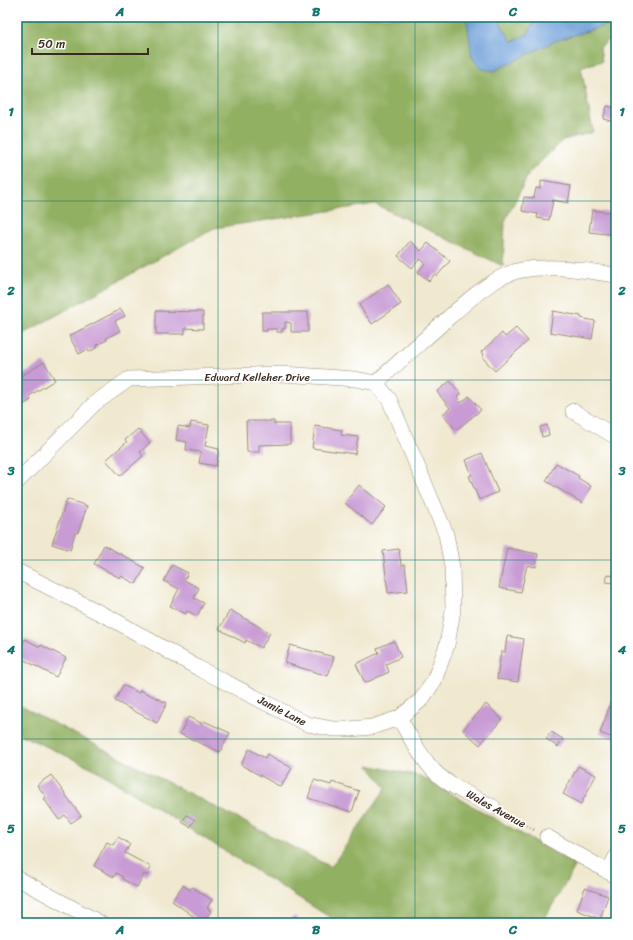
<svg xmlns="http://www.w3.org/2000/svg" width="633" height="940" font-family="Sriracha,sans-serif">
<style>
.forest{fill:#92b062;stroke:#666d40}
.water{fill:#6d9fd8;stroke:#54647b}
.building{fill:#c89bd4}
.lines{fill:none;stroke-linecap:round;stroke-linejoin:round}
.minor-casing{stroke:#968a77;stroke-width:16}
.path{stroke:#968a77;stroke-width:2.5;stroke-dasharray:1 3;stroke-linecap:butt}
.minor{stroke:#fff;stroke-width:15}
.grid{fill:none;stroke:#0f766e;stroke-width:1;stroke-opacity:0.55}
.labels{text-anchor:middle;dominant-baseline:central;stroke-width:3.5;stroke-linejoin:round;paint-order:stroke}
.street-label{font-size:11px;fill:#3b2a1e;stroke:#fff}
.neatline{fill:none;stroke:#0f766e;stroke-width:1.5}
.grid-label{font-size:13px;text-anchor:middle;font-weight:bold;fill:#0f766e}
</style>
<rect width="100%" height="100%" fill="#fff"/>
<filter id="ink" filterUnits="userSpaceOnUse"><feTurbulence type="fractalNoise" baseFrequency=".025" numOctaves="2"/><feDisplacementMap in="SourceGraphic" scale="8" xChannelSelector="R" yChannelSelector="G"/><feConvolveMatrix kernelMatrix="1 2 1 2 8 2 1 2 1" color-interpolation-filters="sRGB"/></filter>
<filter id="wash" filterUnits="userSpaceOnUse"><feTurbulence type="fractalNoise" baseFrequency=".012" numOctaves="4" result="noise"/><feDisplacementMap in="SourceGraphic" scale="16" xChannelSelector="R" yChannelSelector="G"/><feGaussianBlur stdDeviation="0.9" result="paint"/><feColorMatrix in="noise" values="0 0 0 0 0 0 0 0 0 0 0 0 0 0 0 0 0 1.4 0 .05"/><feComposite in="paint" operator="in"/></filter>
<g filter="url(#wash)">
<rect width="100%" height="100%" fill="#f0e9d0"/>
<!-- forest -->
<path class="forest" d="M17 17H465L494 71 555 41 616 22V35L600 47 602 61 581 67 593 132 563 140 529 173 505 221 503 266 375 204 214 228 17 337Z
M499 17H533L534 21 528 34 511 42 501 24Z
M17 704 331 867 386 788 368 765 420 776 576 865 542 923H339L93 768 17 733Z"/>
<!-- water -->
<path class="water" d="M465 17H499L501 24 512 42 528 34 534 21 533 17H616V22L555 41 494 71 481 69 472 57 467 21Z"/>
<g id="blocks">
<!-- building -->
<path class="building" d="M607 106 616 108V122L603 119Z
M541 181 571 186 568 203 553 200 549 220 537 218 538 214 522 211 524 197 534 198 536 188 541 189Z
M592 210 616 213V235L589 232Z
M410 241 421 251 428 243 450 261 437 276 435 274 429 281 418 272 425 263 420 259 412 268 398 256Z
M388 284 401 304 372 324 359 305Z
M121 309 125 316 115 321 120 331 106 338 107 340 97 345 98 347 89 352 88 349 79 354 69 336Z
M156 311 203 312V329L185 328V334H156Z
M553 311 581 316V318L595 321 592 339 550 332Z
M262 312H308V332H291V323L285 322V329H282V332H277V329H267V331H262Z
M516 328 528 341 495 371 482 357 484 355 481 352 502 333 505 337Z
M44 362 55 380 29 396 31 400 17 409V386L22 384 18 378Z
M450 381 461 394 457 397 461 403 469 396 481 410 456 430 443 414 450 408 437 392Z
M246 421H274V424H290V444L259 445V452H247Z
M191 422 209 425 205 446 219 449 216 466 199 463 201 452 186 450 187 442 176 440 178 426 190 428Z
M547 425 549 435 542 437 540 427Z
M315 426 342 430 341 435 358 437 355 454 312 448Z
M138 429 150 443 140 452 143 456 120 476 106 460 127 442 125 440Z
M482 453 498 492 479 500 469 476 472 475 466 460Z
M556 463 579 476 578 478 591 486 582 503 546 481Z
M359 485 386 507 372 525 345 503Z
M67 499 87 506 78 533H75L70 550 52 544Z
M104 545 145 568 136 584 121 576 120 578 94 564Z
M507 548 538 554 536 567 527 565 521 592 499 588Z
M399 549 401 565H405L408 591 388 593 383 551Z
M172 565 188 573 184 580 199 588 194 598 204 603 197 616 187 611 186 614 170 606 179 589 164 581Z
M607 575 616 576V583L606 582Z
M230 610 270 633 261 648 246 640 245 643 219 629Z
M507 636 524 639 518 682 497 679 501 652H505Z
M25 639 40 647 41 645 66 658 56 677 17 656Z
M394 641 401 657 386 664 389 672 365 683 356 664 379 653 377 648Z
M290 645 334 657 328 676 285 663Z
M123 685 139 693 140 690 167 703 157 723 115 701Z
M616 689V739L600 733Z
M486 704 502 719 480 745 463 730Z
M188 717 203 724 204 721 230 733 220 752 180 734Z
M551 732 563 739 558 747 546 739Z
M249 749 265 758 267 754 292 768 281 787 241 765Z
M578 766 596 775 581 804 563 794Z
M51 775 81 816 71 823 65 815 59 820 44 799 46 797 37 785Z
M314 780 331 785 332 782 359 791 352 812 308 798Z
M187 815 195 820 190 827 182 822Z
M118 837 130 844 125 853 151 867 147 876 144 874 137 887 122 879 123 877 116 873 114 877 94 866 107 842 113 845Z
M183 885 190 890 192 887 212 900 207 908 211 911 203 923 172 901Z
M585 888 608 896 600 919 577 910Z
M295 916 300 923H285Z"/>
</g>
</g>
<g filter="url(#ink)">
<use href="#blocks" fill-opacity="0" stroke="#968a77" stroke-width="1"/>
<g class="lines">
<defs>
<path id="minor" d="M573 411 616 437
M17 482 95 403 129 379 283 374 355 379 376 383C396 364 417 346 437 328 459 309 492 275 522 270 554 264 585 271 616 275
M17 571 114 620 198 668 307 724 333 729H350L372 727 399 718 421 700 434 681 447 645 453 610 452 567 446 534 389 399 376 383
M399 718C410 736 420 757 435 772 450 787 474 797 493 807
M547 837 616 876
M608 872 616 857
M17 878 100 923"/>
</defs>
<!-- minor casing -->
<use href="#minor" class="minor-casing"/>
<!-- path -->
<path class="path" d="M505 814 534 830"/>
<!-- minor -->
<use href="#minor" class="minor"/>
</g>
</g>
<!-- grid -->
<path class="grid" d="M218 17V923M415 17V923M17 201H616M17 380H616M17 560H616M17 739H616"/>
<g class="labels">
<!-- street labels -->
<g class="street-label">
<text x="257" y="377">Edward Kelleher Drive</text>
<text transform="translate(282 711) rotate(27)">Jamie Lane</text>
<text transform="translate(496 809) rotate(29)">Wales Avenue</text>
</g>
</g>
<!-- margin -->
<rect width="633" height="940" fill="none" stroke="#fff" stroke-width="44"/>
<!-- scale -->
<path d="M32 48v6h116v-6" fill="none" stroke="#3b2a1e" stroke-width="2"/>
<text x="38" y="48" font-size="12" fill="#3b2a1e" stroke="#ffffff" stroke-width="3" paint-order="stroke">50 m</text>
<rect x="22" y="22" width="589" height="896" class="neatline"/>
<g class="grid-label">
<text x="120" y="16">A</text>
<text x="316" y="16">B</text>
<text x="513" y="16">C</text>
<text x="11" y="116">1</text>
<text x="622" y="116">1</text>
<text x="11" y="295">2</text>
<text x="622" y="295">2</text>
<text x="11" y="475">3</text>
<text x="622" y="475">3</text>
<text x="11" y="654">4</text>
<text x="622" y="654">4</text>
<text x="11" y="833">5</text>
<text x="622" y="833">5</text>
<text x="120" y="934">A</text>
<text x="316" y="934">B</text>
<text x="513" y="934">C</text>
</g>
</svg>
